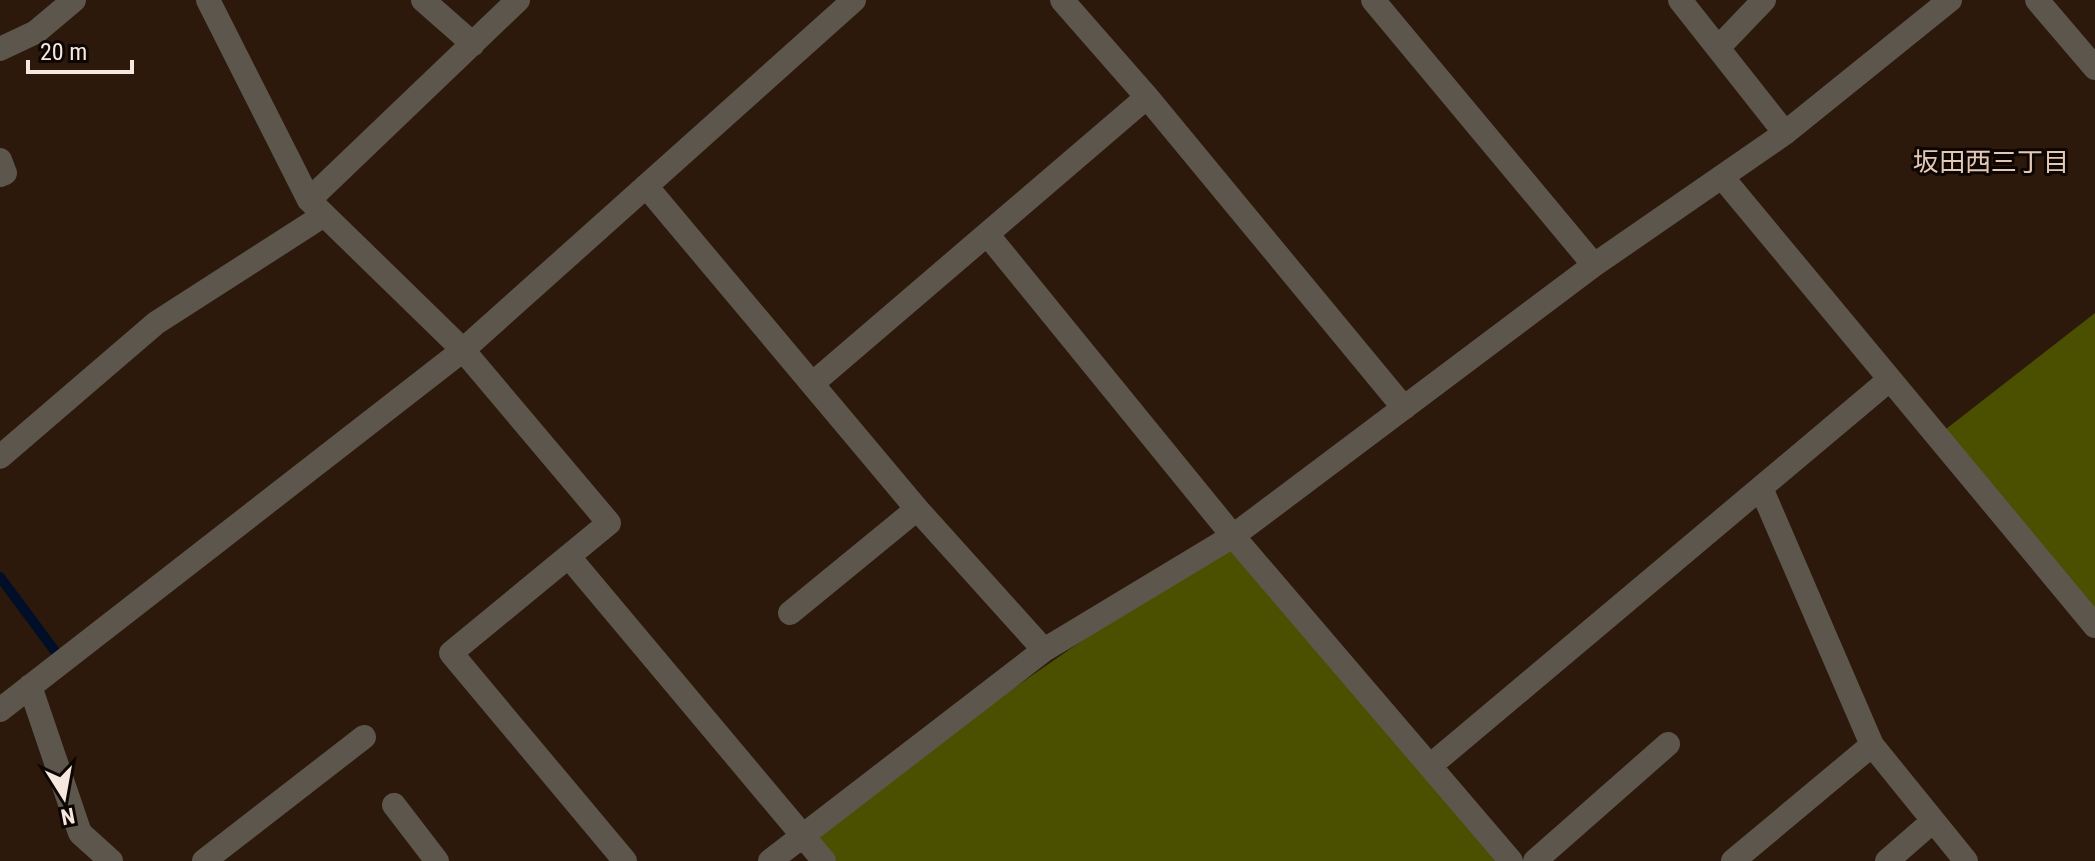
<svg xmlns="http://www.w3.org/2000/svg" width="2095" height="861" font-family="'Roboto Condensed','Noto Sans JP',sans-serif">
<style>
.forest{fill:#4b5000}
.lines{fill:none;stroke-linecap:round;stroke-linejoin:round}
.stream{stroke:#000f27;stroke-width:10}
.minor{stroke:#5c564c;stroke-width:24}
.labels{text-anchor:middle;dominant-baseline:central;stroke-width:6;stroke-linejoin:round;paint-order:stroke}
.neighbourhood-label{font-size:26px;fill:#e3c8b6;stroke:#0e0603}
</style>
<rect width="100%" height="100%" fill="#2c190b"/>
<!-- forest -->
<path class="forest" d="M2095 313V626L1937 436Z
M1233 536 1511 861H824L803 834Z"/>
<g class="lines">
<!-- stream -->
<path class="stream" d="M0 577 63 662"/>
<!-- minor -->
<path class="minor" d="M208 0 309 200 463 350 609 523 451 653 625 861
M423 0 473 44
M1062 0 1147 97 1404 408
M1373 0 1594 265
M1680 0 1785 133
M2037 0 2095 68
M1718 48 1764 0
M0 49 36 32 74 0
M0 160 5 173 0 175
M1722 177 2095 626
M646 186 917 509 1044 650
M309 200 518 0
M987 234 1233 536 1511 861
M812 384 1147 97
M0 457 156 323 324 215
M1761 488 1872 745 1966 861
M569 557 824 861
M790 613 917 509
M30 686 80 833 111 861
M0 710 463 350 854 0
M1430 766 1889 380
M394 805 437 861
M204 861 364 737
M770 861 1044 650 1233 536 1594 265 1785 133 1950 0
M1535 861 1668 744
M1733 861 1872 745
M1887 861 1933 821"/>
</g>
<g class="labels">
<!-- neighbourhood labels -->
<g class="neighbourhood-label">
<text x="1991" y="162">坂田西三丁目</text>
</g>
</g>
<!-- north arrow -->
<g transform="translate(64 797) rotate(169)" stroke="#0e0603" stroke-width="6" paint-order="stroke">
<path d="M0-6L14 30L0 20L-14 30Z" fill="#f6e8df"/>
<text y="-12" font-size="22" font-weight="bold" text-anchor="middle" fill="#f6e8df">N</text>
</g>
<!-- scale -->
<path d="M28 60v12h104v-12" fill="none" stroke="#f6e8df" stroke-width="4"/>
<text x="40" y="60" font-size="24" fill="#f6e8df" stroke="#0e0603" stroke-width="6" paint-order="stroke">20 m</text>
</svg>
